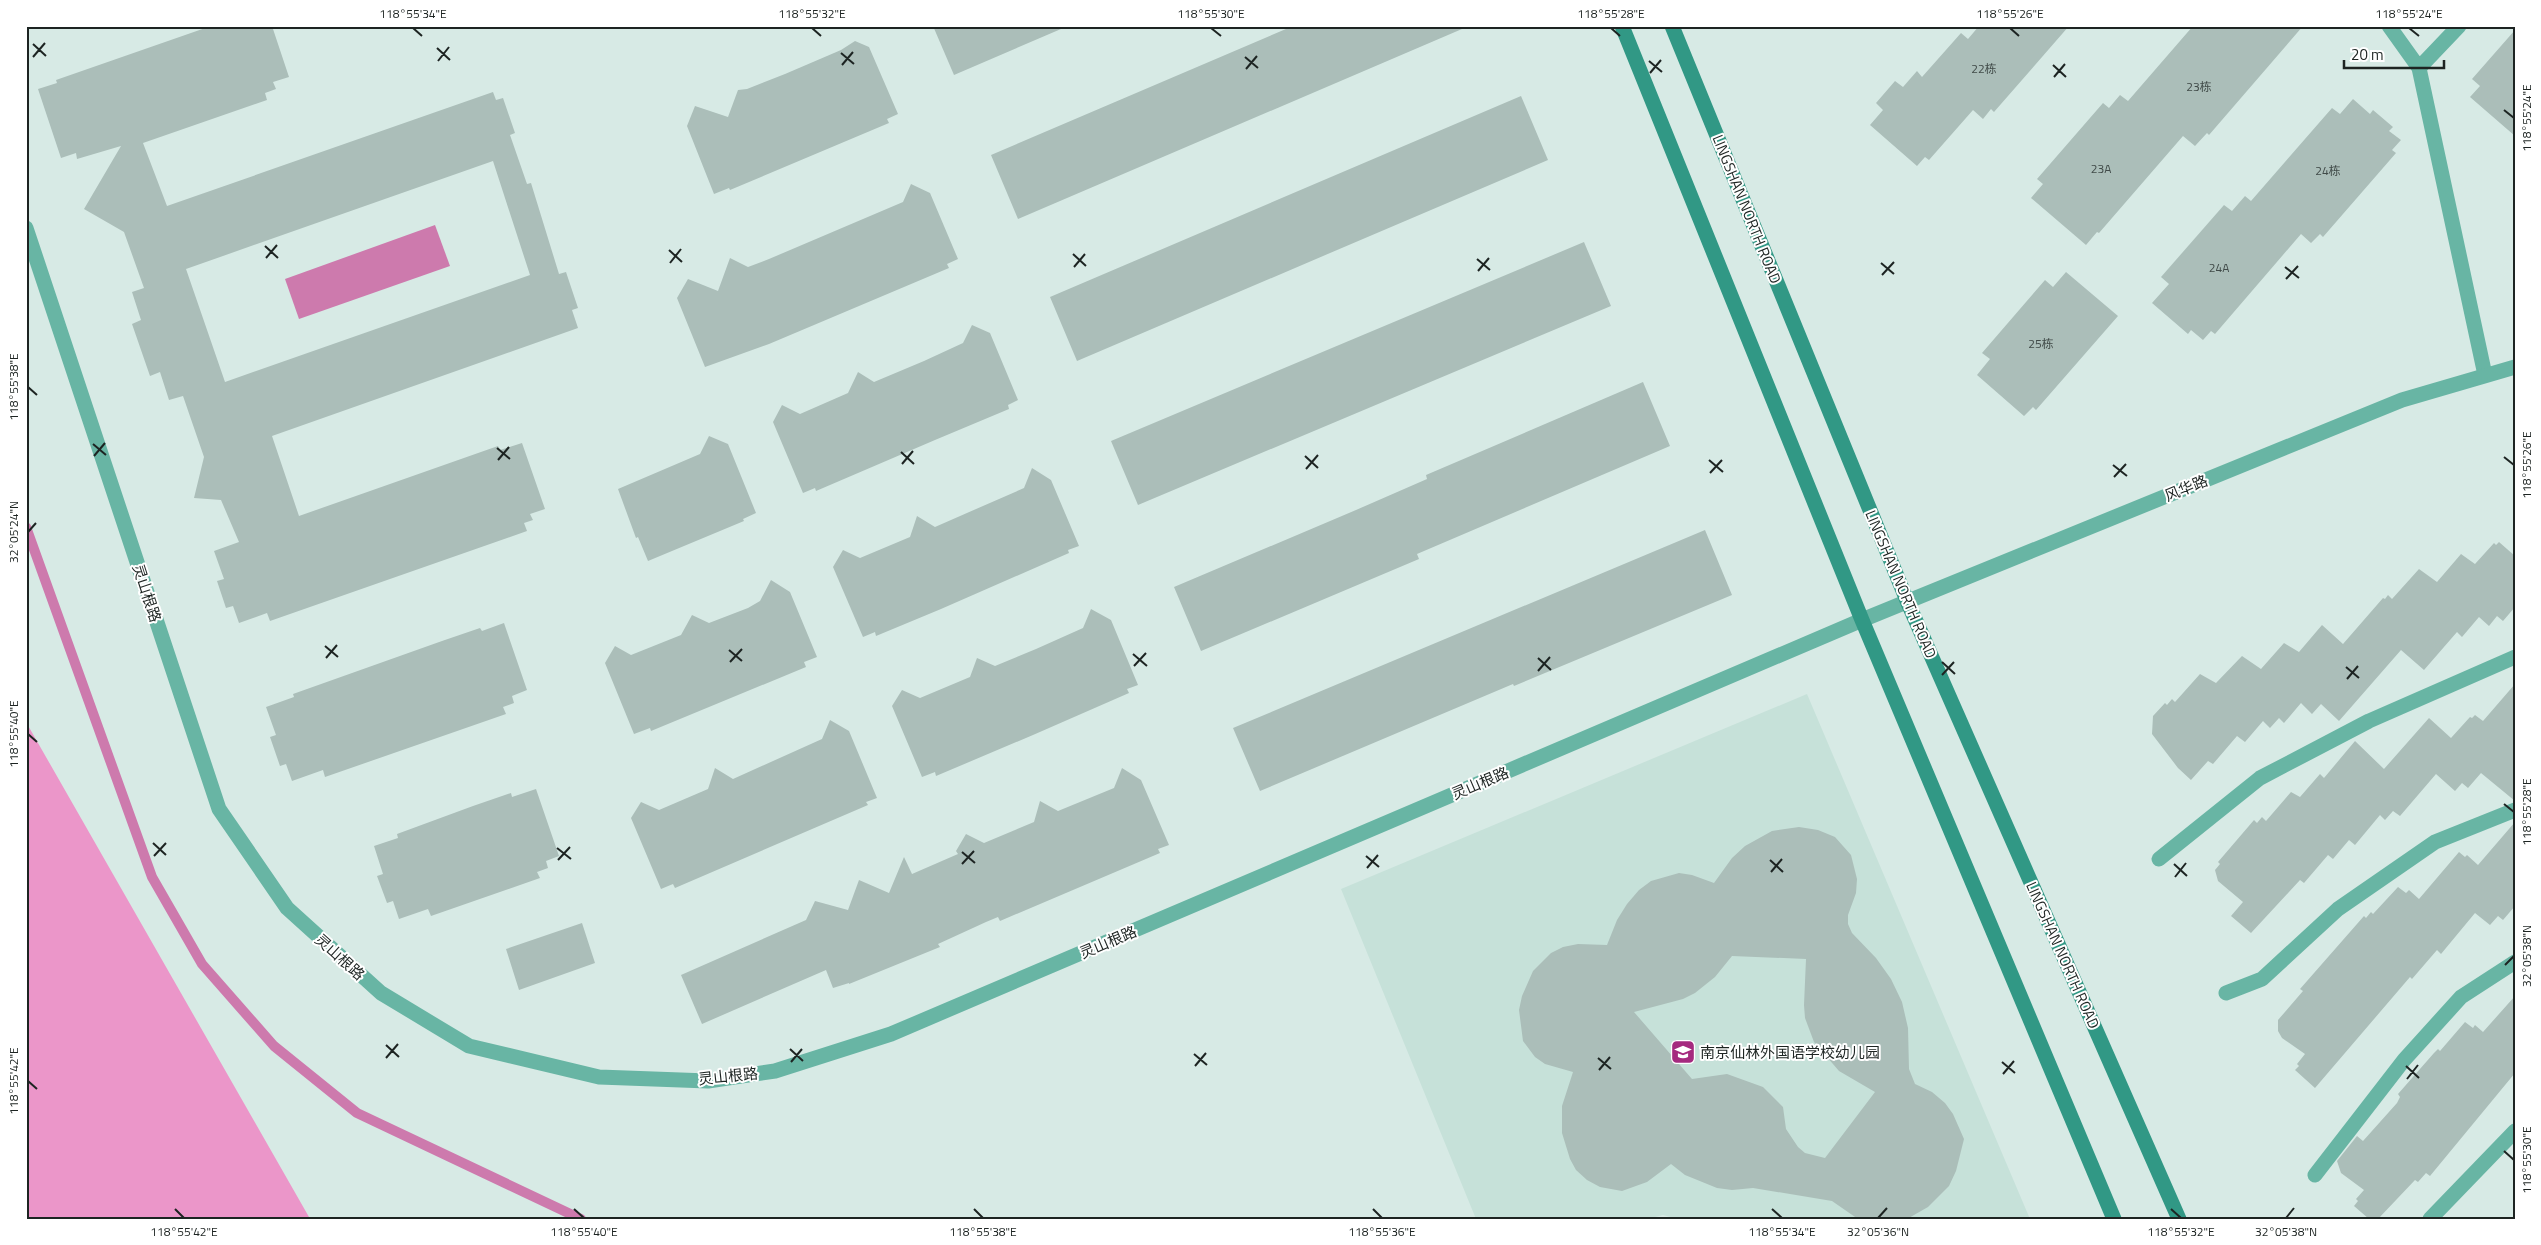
<svg xmlns="http://www.w3.org/2000/svg" width="2541" height="1245" font-family="'Titillium Web','Noto Sans SC',sans-serif">
<style>
.built{fill:#c6e1d9}
.forest{fill:#eb96c9}
.water{fill:#cd7aad}
.lines{fill:none;stroke-linecap:round;stroke-linejoin:round}
.stream{stroke:#cd7aad;stroke-width:10}
.building{fill:#abbeb9;fill-rule:evenodd}
.lane{stroke:#68b5a4;stroke-width:15}
.street{stroke:#68b5a4;stroke-width:15}
.secondary{stroke:#319885;stroke-width:15}
.ticks{fill:none;stroke:#1d2422;stroke-width:2}
.labels{text-anchor:middle;dominant-baseline:central;stroke-width:4;stroke-linejoin:round;paint-order:stroke}
.number-label{font-size:12px;fill:#404a48}
.street-label{font-size:15px;fill:#1d2422;stroke:#fff}
.poi-label{font-size:15px;fill:#1d2422;stroke:#fff;text-anchor:start}
.neatline{fill:none;stroke:#1d2422;stroke-width:2}
.ticks-label{font-size:12px;text-anchor:middle;fill:#1d2422}
</style>
<rect width="100%" height="100%" fill="#d7eae5"/>
<!-- built -->
<path class="built" d="M1807 694 2030 1219H1678L1663 1215 1647 1219H1476L1341 889Z"/>
<!-- forest -->
<path class="forest" d="M26 722 309 1217 312 1219H26Z"/>
<!-- water -->
<path class="water" d="M435 225 450 266 299 319 285 279Z"/>
<g class="lines">
<!-- stream -->
<path class="stream" d="M26 527 152 877 202 964 274 1046 357 1113 581 1219"/>
</g>
<!-- building -->
<path class="building" d="M211 26H272L289 77 273 82 276 89 265 93 267 100 143 143 167 206 493 92 496 100 503 98 515 133 510 135 527 184 531 183 559 274 566 272 578 308 572 310 578 328 272 436 299 516 498 446 500 450 522 443 545 509 530 514 533 520 524 523 527 531 270 621 267 613 239 623 233 606 226 608 217 581 224 579 214 551 239 542 221 500 194 498 204 457 183 396 169 400 160 372 150 376 132 324 141 320 132 292 144 288 124 232 84 209 121 146 77 159 76 153 61 158 38 89 57 83 56 80ZM493 161 530 275 225 382 186 269Z
M933 26H1068L954 75Z
M1293 26H1469L1018 219 991 155Z
M1979 26H2069L1994 112 1991 109 1983 119 1973 110 1929 160 1925 157 1917 166 1870 125 1883 110 1876 103 1895 81 1903 87 1917 71 1922 77 1961 33 1968 39Z
M2193 26H2303L2209 135 2207 133 2195 146 2183 136 2099 233 2097 232 2086 245 2031 198 2043 184 2037 179 2103 103 2109 108 2120 95 2128 101Z
M2515 30V136L2470 97 2480 86 2472 79Z
M855 41 869 47 898 114 887 119 889 123 730 190 729 188 714 194 687 126 695 106 728 117 738 90 747 89 785 74 841 50Z
M1521 96 1548 160 1077 361 1050 297Z
M2353 99 2370 114 2373 110 2393 127 2389 131 2401 140 2392 150 2396 153 2323 237 2320 234 2311 243 2301 234 2215 334 2211 331 2203 340 2191 330 2188 334 2152 303 2169 284 2161 277 2224 205 2232 211 2245 196 2251 201 2332 108 2340 114Z
M911 184 930 193 958 259 947 264 949 268 769 344 705 367 677 298 688 279 718 291 730 258 748 267 769 259 903 202Z
M1584 242 1611 306 1138 505 1111 441Z
M2066 272 2118 316 2036 410 2033 407 2024 416 1977 375 1990 359 1982 353 2045 280 2053 287Z
M972 325 990 333 1018 400 1008 405 1009 409 935 440 816 491 815 488 803 493 773 422 782 405 800 414 848 393 858 372 874 382 924 361 963 343Z
M1643 382 1670 446 1417 554 1419 559 1201 651 1174 587 1356 510 1427 479 1426 475Z
M709 436 728 444 756 513 743 519 744 521 648 561 638 537 636 538 618 489 700 454Z
M1032 468 1051 480 1079 546 1068 550 1069 553 941 609 876 636 875 632 863 637 833 567 843 550 860 558 910 537 917 516 935 527 1024 488Z
M1705 530 1732 595 1514 686 1513 684 1260 791 1233 728Z
M2499 542 2515 556V607L2503 621 2497 616 2489 626 2479 617 2462 637 2457 632 2424 670 2401 650 2339 721 2321 704 2312 714 2301 703 2284 723 2279 718 2270 728 2263 721 2245 742 2237 736 2213 764 2208 761 2191 780 2178 768 2152 734 2153 716 2165 703 2167 705 2172 699 2175 702 2200 674 2216 683 2242 656 2261 669 2284 643 2299 652 2322 625 2343 644 2383 598 2385 599 2388 595 2392 599 2419 569 2437 582 2461 554 2475 564 2494 543 2496 545Z
M771 580 790 592 817 657 804 662 806 667 651 731 650 728 634 734 605 663 615 646 631 655 681 635 692 615 709 623 748 608 760 601Z
M1091 609 1111 620 1138 685 1127 689 1129 693 1033 735 936 776 935 772 922 777 892 706 902 690 920 698 970 677 977 658 995 666 1036 649 1083 628Z
M504 623 527 690 512 696 514 703 503 707 506 714 325 777 323 770 292 781 286 764 280 766 270 737 276 735 266 707 294 697 293 694 442 641 480 628 482 631Z
M2515 684V801L2481 773 2468 788 2462 783 2455 791 2436 774 2400 816 2393 811 2385 820 2380 815 2355 845 2349 840 2333 859 2328 855 2304 883 2300 880 2251 933 2231 916 2243 902 2218 881 2215 870 2220 864 2218 862 2254 820 2257 823 2262 817 2266 821 2291 792 2300 797 2320 774 2324 778 2355 741 2384 769 2429 718 2451 738 2470 717 2472 718 2475 715 2483 721Z
M830 720 849 731 877 798 866 802 868 805 675 888 673 884 661 889 631 818 641 802 659 810 708 789 715 768 733 779 822 739Z
M1122 768 1141 780 1169 845 1158 849 1160 853 1000 921 998 917 986 922 938 944 940 947 849 984V983L833 988 826 970 702 1024 681 975 806 920 815 901 848 910 859 880 889 893 904 857 912 874 958 854 956 851 966 834 984 843 1034 822 1040 801 1058 811 1114 788Z
M536 789 559 856 546 861 548 868 537 872 540 878 431 916 428 909 399 919 393 901 387 903 377 876 383 874 374 846 398 838 397 834 473 806 511 793 512 797Z
M2515 822V906L2503 920 2498 916 2490 925 2475 913 2441 954 2437 950 2412 979 2410 977 2315 1088 2295 1070 2299 1066 2297 1064 2305 1054 2282 1038 2278 1031V1020L2303 991 2300 989 2364 916 2366 918 2371 912 2373 914 2398 887 2406 893 2409 890 2419 899 2459 852 2465 857 2467 855 2478 865Z
M1799 827 1818 830 1835 837 1851 855 1857 879 1856 893 1848 915V924L1852 933 1876 958 1891 979 1902 1002 1908 1028 1909 1069 1915 1084 1932 1092 1945 1103 1953 1114 1964 1139 1956 1171 1949 1186 1928 1207 1907 1219H1858L1832 1201 1753 1188 1732 1190 1717 1188 1685 1175 1671 1164 1647 1182 1622 1191 1600 1187 1587 1180 1576 1170 1570 1159 1562 1133V1106L1573 1072 1545 1064 1535 1057 1523 1041 1519 1010 1522 996 1533 971 1551 953 1563 947 1578 944 1607 945 1617 920 1627 904 1639 890 1651 881 1679 873 1692 875 1714 883 1732 858 1745 846 1772 831ZM1732 956 1806 959 1804 1005 1805 1018 1814 1042 1839 1071 1875 1092 1825 1158 1805 1153 1798 1147 1786 1129 1783 1107 1763 1087 1727 1074 1692 1079 1634 1012 1683 999 1695 993 1715 977Z
M582 923 595 963 519 990 506 949Z
M2515 996V1073L2430 1176 2426 1173 2418 1182 2415 1180 2378 1219H2369L2354 1206 2358 1201 2356 1199 2364 1190 2341 1173 2337 1161 2357 1136 2363 1141 2397 1103 2400 1097 2398 1094 2434 1053 2438 1049 2440 1051 2465 1022 2473 1028 2475 1025 2483 1032Z"/>
<g class="lines">
<!-- lane -->
<path class="lane" d="M2389 26 2419 68 2485 375
M2419 68 2459 26
M2159 859 2260 778 2369 721 2515 657
M2226 993 2262 979 2338 909 2435 842 2515 810
M2315 1175 2404 1060 2461 997 2515 962
M2430 1219 2515 1131"/>
<!-- street -->
<path class="street" d="M26 228 219 809 287 908 381 993 469 1046 599 1077 708 1081 775 1071 891 1034 1862 620 2402 400 2515 367"/>
<!-- secondary -->
<path class="secondary" d="M1622 26 1862 620 2114 1219
M1672 26 1908 603 2179 1219"/>
</g>
<!-- ticks -->
<path class="ticks" d="M413 28 422 36M812 28 821 36M1211 28 1221 36M1611 28 1620 36M2010 28 2019 36M2409 28 2419 36M33 44 46 56M437 48 450 60M841 53 854 64M33 57 45 43M1245 57 1258 68M438 61 449 47M1649 61 1662 72M842 65 853 52M2053 65 2066 77M1246 69 1257 56M1650 73 1661 60M2054 77 2065 64M2504 110 2514 118M265 246 278 258M669 250 682 262M1073 254 1086 266M266 258 277 245M1477 259 1490 270M670 263 681 249M1881 263 1894 274M1074 267 1085 254M2285 267 2299 278M1478 271 1489 258M1882 275 1894 262M2286 279 2298 266M28 387 37 395M93 444 106 455M497 448 510 459M901 452 914 464M94 456 105 443M1305 456 1318 468M2504 457 2514 465M498 460 509 447M1709 460 1723 472M902 464 913 451M2113 465 2127 476M1306 469 1318 455M1710 473 1722 460M2114 477 2126 464M28 532 36 523M325 646 338 657M729 650 742 661M1133 654 1147 666M326 658 337 645M1538 658 1551 670M730 662 742 649M1942 662 1955 674M1134 666 1146 653M2346 667 2359 678M1538 671 1550 657M1942 675 1954 662M2347 679 2358 666M28 734 37 742M2504 804 2514 812M153 843 166 855M557 848 571 859M962 852 975 863M154 856 166 843M1366 856 1379 867M558 860 570 847M1770 860 1783 872M962 864 974 851M2174 864 2187 876M1367 868 1378 855M1771 872 1782 859M2175 877 2186 863M2505 965 2514 956M386 1045 399 1057M790 1049 803 1061M1194 1054 1207 1065M386 1058 398 1044M1598 1058 1611 1069M791 1062 802 1049M2002 1062 2015 1073M1195 1066 1206 1053M2406 1066 2419 1078M1599 1070 1610 1057M2003 1074 2014 1061M2407 1079 2418 1065M28 1081 37 1089M2504 1151 2514 1160M175 1209 184 1218M574 1209 584 1218M974 1209 983 1218M1373 1209 1382 1218M1772 1209 1782 1218M2171 1209 2181 1218M1878 1218 1887 1208M2286 1218 2294 1208"/>
<!-- icons -->
<defs>
<symbol id="school-square" viewBox="-11 -11 22 22"><rect x="-9" y="-9" width="18" height="18" rx="4" fill="#a52a7f" stroke="#fff"/><path d="M0-5L7-2L0 1L-7-2ZM-4 1L0 2.5L4 1V4Q0 6-4 4Z" fill="#fff"/></symbol>
</defs>
<g fill-rule="evenodd">
<use href="#school-square" x="1669" y="1038" width="28" height="28"/>
</g>
<g class="labels">
<!-- number labels -->
<g class="number-label">
<text x="1984" y="68">22栋</text>
<text x="2199" y="86">23栋</text>
<text x="2101" y="168">23A</text>
<text x="2328" y="170">24栋</text>
<text x="2219" y="267">24A</text>
<text x="2041" y="343">25栋</text>
</g>
<!-- street labels -->
<g class="street-label">
<text transform="translate(1747 209) rotate(68)">LINGSHAN NORTH ROAD</text>
<text transform="translate(2186 488) rotate(-22)">风华路</text>
<text transform="translate(1901 584) rotate(67)">LINGSHAN NORTH ROAD</text>
<text transform="translate(147 593) rotate(72)">灵山根路</text>
<text transform="translate(1480 783) rotate(-23)">灵山根路</text>
<text transform="translate(1108 942) rotate(-23)">灵山根路</text>
<text transform="translate(2063 955) rotate(66)">LINGSHAN NORTH ROAD</text>
<text transform="translate(340 957) rotate(42)">灵山根路</text>
<text transform="translate(728 1076) rotate(-6)">灵山根路</text>
</g>
<!-- poi labels -->
<g class="poi-label">
<text x="1700" y="1052">南京仙林外国语学校幼儿园</text>
</g>
</g>
<!-- border -->
<rect width="2541" height="1245" fill="none" stroke="#ffffff" stroke-width="55"/>
<!-- scale -->
<path d="M2344 60v8h100v-8" fill="none" stroke="#1d2422" stroke-width="2.5"/>
<text x="2351" y="60" font-size="15" fill="#1d2422" stroke="#ffffff" stroke-width="4" paint-order="stroke">20 m</text>
<rect x="28" y="28" width="2486" height="1190" class="neatline"/>
<g class="ticks-label">
<text x="413" y="18">118°55'34"E</text>
<text x="812" y="18">118°55'32"E</text>
<text x="1211" y="18">118°55'30"E</text>
<text x="1611" y="18">118°55'28"E</text>
<text x="2010" y="18">118°55'26"E</text>
<text x="2409" y="18">118°55'24"E</text>
<text transform="translate(2527 118) rotate(-90)" y="4">118°55'24"E</text>
<text transform="translate(14 387) rotate(-90)" y="4">118°55'38"E</text>
<text transform="translate(2527 465) rotate(-90)" y="4">118°55'26"E</text>
<text transform="translate(14 532) rotate(-90)" y="4">32°05'24"N</text>
<text transform="translate(14 734) rotate(-90)" y="4">118°55'40"E</text>
<text transform="translate(2527 812) rotate(-90)" y="4">118°55'28"E</text>
<text transform="translate(2527 956) rotate(-90)" y="4">32°05'38"N</text>
<text transform="translate(14 1081) rotate(-90)" y="4">118°55'42"E</text>
<text transform="translate(2527 1160) rotate(-90)" y="4">118°55'30"E</text>
<text x="184" y="1236">118°55'42"E</text>
<text x="584" y="1236">118°55'40"E</text>
<text x="983" y="1236">118°55'38"E</text>
<text x="1382" y="1236">118°55'36"E</text>
<text x="1782" y="1236">118°55'34"E</text>
<text x="1878" y="1236">32°05'36"N</text>
<text x="2181" y="1236">118°55'32"E</text>
<text x="2286" y="1236">32°05'38"N</text>
</g>
</svg>
